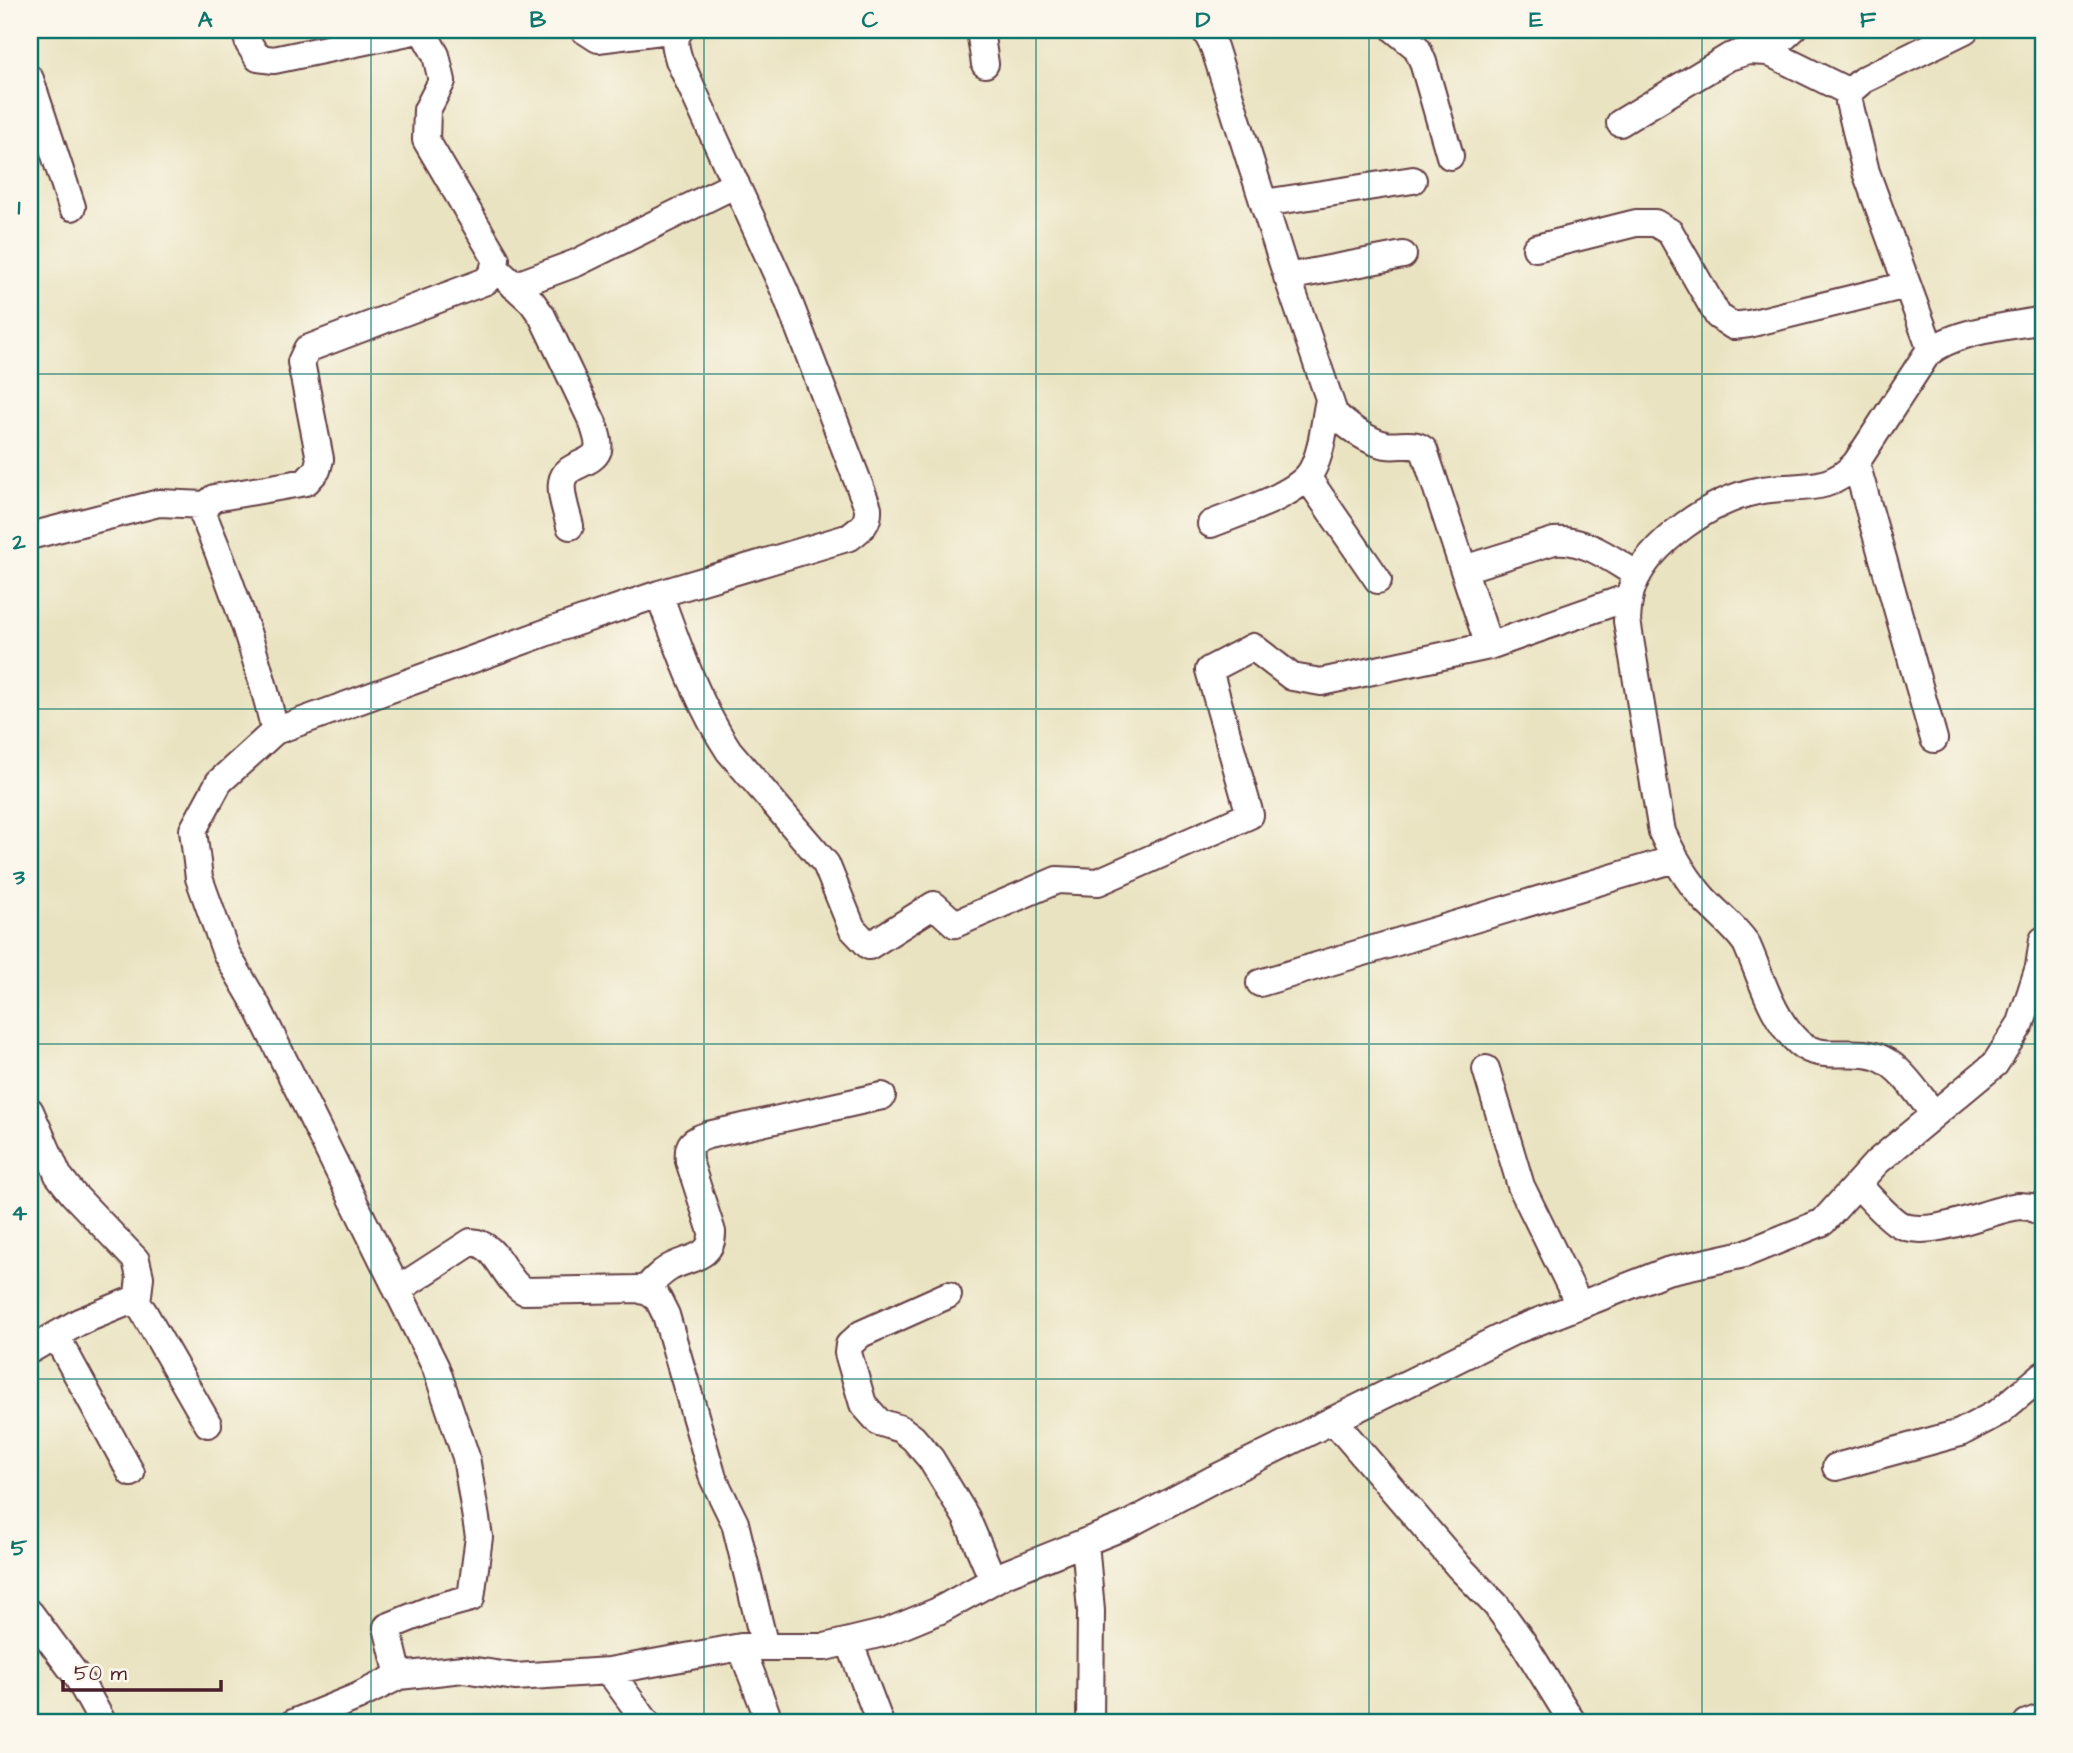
<svg xmlns="http://www.w3.org/2000/svg" width="2073" height="1753" font-family="'Architects Daughter',sans-serif">
<style>
.lines{fill:none;stroke-linecap:round;stroke-linejoin:round}
.minor-casing{stroke:#623c42;stroke-width:30}
.minor{stroke:#fff;stroke-width:26}
.grid{fill:none;stroke:#0f766e;stroke-width:2;stroke-opacity:0.55}
.neatline{fill:none;stroke:#0f766e;stroke-width:2.5}
.grid-label{font-size:23px;text-anchor:middle;font-weight:bold;fill:#0f766e}
</style>
<rect width="100%" height="100%" fill="#fbf7ec"/>
<filter id="ink" filterUnits="userSpaceOnUse"><feTurbulence type="fractalNoise" baseFrequency=".0143" numOctaves="2"/><feDisplacementMap in="SourceGraphic" scale="14" xChannelSelector="R" yChannelSelector="G"/><feConvolveMatrix kernelMatrix="1 2 1 2 8 2 1 2 1" color-interpolation-filters="sRGB"/></filter>
<filter id="wash" filterUnits="userSpaceOnUse"><feTurbulence type="fractalNoise" baseFrequency=".00686" numOctaves="4" result="noise"/><feDisplacementMap in="SourceGraphic" scale="28" xChannelSelector="R" yChannelSelector="G"/><feGaussianBlur stdDeviation="1.57" result="paint"/><feColorMatrix in="noise" values="0 0 0 0 0 0 0 0 0 0 0 0 0 0 0 0 0 1.4 0 .05"/><feComposite in="paint" operator="in"/></filter>
<g filter="url(#wash)">
<rect width="100%" height="100%" fill="#eae3c1"/>
</g>
<g filter="url(#ink)">
<g class="lines">
<defs>
<path id="minor" d="M245 30 249 44 258 58 274 60 418 30
M584 30 598 39 669 30
M980 30 985 64
M1205 30 1214 47 1283 264 1334 413C1346 426 1369 442 1386 445 1400 447 1413 441 1424 450L1489 646
M1395 30 1417 48 1423 62 1450 156
M1768 52 1792 30
M30 79 72 207
M1620 123 1729 57 1748 51 1768 52 1849 92
M1264 203 1413 180
M1536 248 1636 223H1655L1670 232 1718 316 1733 326 1749 324 1907 285
M494 267 532 302 542 316 593 423C595 430 600 442 598 450 592 466 565 463 562 482 560 495 567 513 570 526
M1287 277 1403 255
M514 286 576 263 736 184
M1931 350 1866 172 1849 102V92L1863 80 1965 30
M1856 463 1934 739
M1307 477 1378 580
M1211 524C1237 513 1299 495 1312 470 1323 450 1324 422 1329 400
M30 536 159 503 206 505
M1464 569 1554 541C1585 538 1612 560 1638 575
M659 594C679 648 697 703 729 751L826 864 852 928 869 946 934 905 955 924 1057 880 1098 882 1250 815 1209 670 1253 647 1292 677 1321 682 1489 646 1629 597
M275 731 553 630 659 594 850 537C862 528 869 523 868 508L785 292 679 60C676 49 672 39 680 30
M1260 983 1675 859
M1486 1069 1521 1186 1579 1304
M30 1111 58 1175 73 1194 136 1260 140 1277 137 1304
M1934 1114C1919 1096 1903 1069 1882 1059 1857 1046 1822 1063 1799 1043 1772 1019 1761 976 1746 943 1734 926 1718 914 1704 899 1686 879 1673 856 1662 832L1627 621C1628 609 1628 597 1633 585 1650 542 1712 500 1757 491 1795 483 1828 496 1856 463L1927 354C1954 330 2008 327 2043 320
M1858 1185C1870 1197 1883 1213 1897 1223 1926 1242 1987 1210 2019 1206L2031 1207 2043 1213
M397 1290 471 1242C498 1243 503 1279 524 1291L640 1289 650 1293 658 1299 666 1315 713 1478 735 1523 765 1647
M644 1291C652 1282 659 1274 669 1268 688 1257 713 1259 712 1232L689 1161C687 1143 692 1141 708 1135L882 1096
M948 1295 861 1334 849 1345 848 1353 863 1404 879 1422 901 1429 913 1438 931 1459 966 1517 993 1580
M56 1336 131 1473
M30 1350 79 1322 128 1302 137 1304 143 1311 208 1424
M1333 1420 1459 1567 1496 1605 1522 1641 1573 1723
M1836 1467 1960 1433 1999 1412 2043 1375
M1085 1542 1091 1611 1090 1723
M30 1613 78 1678 103 1723
M849 1641 880 1723
M741 1647 770 1723
M609 1671 647 1723
M399 1676 387 1627 434 1608 471 1598 479 1537 466 1457 436 1368 257 1006 226 953 199 878 193 830 219 782 275 731C258 657 232 584 203 514L206 505 214 498 306 482 317 470 320 459 301 362 307 349 486 281 493 272 496 259 426 140 427 110 442 81 436 55 422 30
M293 1723 357 1697 399 1676 463 1669 515 1677 609 1671 741 1647H825L887 1632 938 1611 1005 1574 1125 1526 1212 1480 1514 1331 1667 1271 1744 1254 1823 1222 1877 1162 1995 1064 2021 1023 2039 967 2043 940
M2027 1723 2043 1717"/>
</defs>
<!-- minor casing -->
<use href="#minor" class="minor-casing"/>
<!-- minor -->
<use href="#minor" class="minor"/>
</g>
</g>
<!-- grid -->
<path class="grid" d="M371 30V1723M704 30V1723M1036 30V1723M1369 30V1723M1702 30V1723M30 374H2043M30 709H2043M30 1044H2043M30 1379H2043"/>
<!-- margin -->
<rect width="2073" height="1753" fill="none" stroke="#fbf7ec" stroke-width="77"/>
<!-- scale -->
<path d="M63 1680v10h158v-10" fill="none" stroke="#4a1f2b" stroke-width="3.5"/>
<text x="74" y="1680" font-size="21" fill="#4a1f2b" stroke="#fbf7ec" stroke-width="5" paint-order="stroke">50 m</text>
<rect x="38" y="38" width="1997" height="1676" class="neatline"/>
<g class="grid-label">
<text x="205" y="27">A</text>
<text x="538" y="27">B</text>
<text x="870" y="27">C</text>
<text x="1203" y="27">D</text>
<text x="1536" y="27">E</text>
<text x="1868" y="27">F</text>
<text x="19" y="214">1</text>
<text x="19" y="549">2</text>
<text x="19" y="884">3</text>
<text x="19" y="1220">4</text>
<text x="19" y="1555">5</text>
</g>
</svg>
